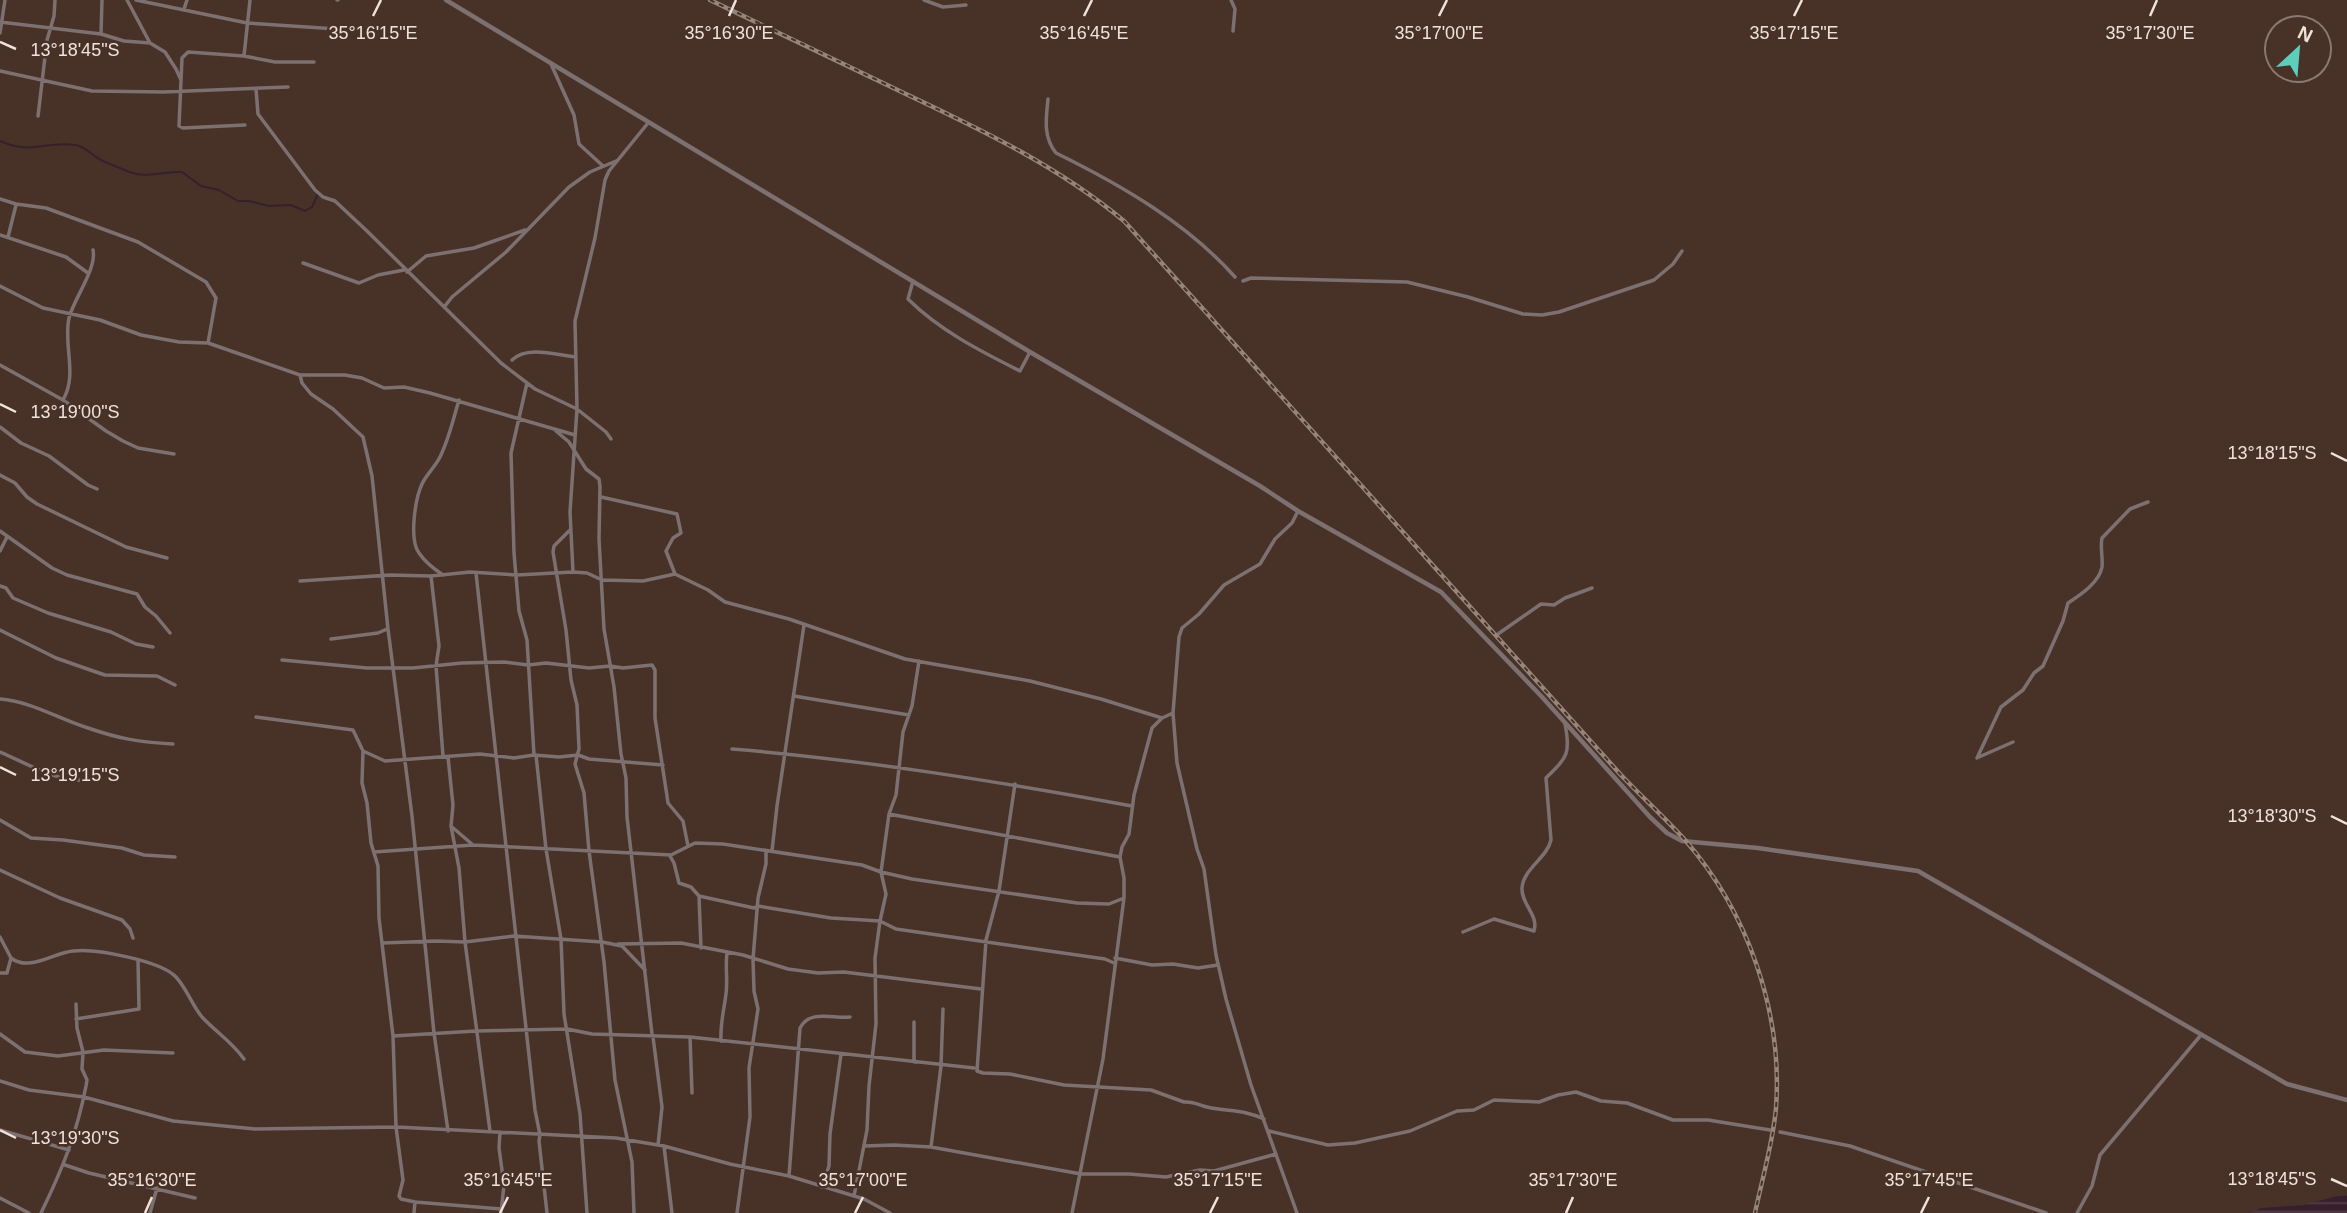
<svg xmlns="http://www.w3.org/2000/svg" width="2347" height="1213" font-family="Helvetica,sans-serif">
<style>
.water{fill:url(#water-rules)}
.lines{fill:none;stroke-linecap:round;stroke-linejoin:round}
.stream{stroke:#381f2c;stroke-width:2}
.minor{stroke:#7d7070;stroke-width:3.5}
.tertiary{stroke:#7d7070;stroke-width:4.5}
.rail-casing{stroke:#97857c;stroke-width:4.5}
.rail{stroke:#483228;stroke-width:2;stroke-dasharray:5;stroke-linecap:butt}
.ticks{fill:none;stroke:#f0e1db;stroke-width:2.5}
.ticks-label{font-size:18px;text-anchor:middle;fill:#f0e1db;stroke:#483228;stroke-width:5;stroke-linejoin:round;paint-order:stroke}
</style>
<defs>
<pattern id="water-rules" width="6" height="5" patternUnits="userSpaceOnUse" patternTransform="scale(1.75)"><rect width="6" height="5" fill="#381f2c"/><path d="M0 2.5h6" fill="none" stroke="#553f4a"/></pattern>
</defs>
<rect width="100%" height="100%" fill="#483228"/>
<!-- water -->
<path class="water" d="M2341 1195H2347V1213H2251L2261 1208 2303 1205Z"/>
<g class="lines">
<!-- stream -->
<path class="stream" d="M0 141C33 156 45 140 75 145 86 146 93 157 103 161 113 165 123 170 133 173 149 178 166 171 182 172L201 186 219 190 238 201H249L269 206 291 205 305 211 312 207 318 194"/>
<!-- minor -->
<path class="minor" d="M102 0 101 34 124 41 150 43
M127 0 150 43 165 52 176 69 181 80
M136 0 247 23 337 29
M337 0H338
M924 0 943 7 966 5
M1231 0 1235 9 1233 31
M184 9 187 0
M0 22 101 34
M0 33 5 0
M244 56 250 0
M551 64 574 115 579 144 603 166
M0 71 92 91 164 92 288 87
M256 89 258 114 315 190 323 197 335 201 367 231 501 363 535 389 577 409 606 432 611 439
M1048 99C1046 119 1043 137 1056 153 1121 185 1187 223 1235 277
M38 116 47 40 54 16 55 0
M245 125 183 128 179 126 182 58 188 52 244 56 275 62H314
M0 199 16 204 46 208 138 242 206 282 216 298 208 343
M0 235 66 257 88 273
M8 237 16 205
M303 263 359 283 378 275 404 270
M407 272 426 256 474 248 525 230
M913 281 908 299C939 330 980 351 1020 371L1030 352
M1243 281 1251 278 1407 282 1468 297 1523 314 1542 315 1559 312 1654 280 1673 264 1682 251
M0 286 43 308 100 320 141 335 179 342 208 343 300 375H345L362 378 384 388 404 387 430 393 575 435
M445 306 452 297 506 252 569 187 590 172 616 161
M512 360C527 345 557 355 576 357
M0 365 63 400 106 431 123 441 138 448 174 454
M300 375 302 383 311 394 333 409 363 437 372 476 388 629 412 816 434 1033 448 1131
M527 383 511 453 514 553 519 611 527 640 534 755
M63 400C78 374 63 346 69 318 74 298 97 269 93 250
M0 427 21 443 49 456 88 485 97 489
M556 431 569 442 586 469 599 479 600 487 599 539 604 629 614 687 621 754 626 778 627 817 652 1034
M0 475 15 483 27 497 37 504 126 547 167 558
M601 497 677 514 681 533 673 538 666 551 675 574
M571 529 554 546 553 552 566 630 571 680 577 705 579 749 575 764 584 793 589 851 604 962 615 1080 632 1162 634 1213
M0 531 52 568 67 575 137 594 145 607 156 616 170 633
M0 551 7 537
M573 572 570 512 577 409 575 321 595 238 605 180 609 171 648 123
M476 573 535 1110 540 1135 539 1141 547 1213
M443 575C434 569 425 562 419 553 409 540 415 499 422 484 426 475 435 467 440 457 449 439 453 420 459 400
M431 576 439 646 436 666 443 756
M300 581 390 575 431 576 470 572 517 575 573 572 587 573 602 580 643 581 675 574 708 590 725 602 789 619 905 659 1030 681 1101 699 1162 718
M0 586 6 588 13 598 48 613 111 632 136 644 153 647
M0 630 56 658 96 672 105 675 157 676 175 685
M1498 634 1541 604 1554 605 1565 598 1592 588
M331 639 378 633 387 629
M282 660 367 668H413L462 663 504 662 528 665 546 663 589 668 610 666 623 668 652 665 655 670V718L667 796 668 803 683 821 688 846
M919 661 912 706 903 732 896 795 889 814 881 872 886 894 880 921 896 929 1105 959 1114 963
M794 696 909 715
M0 699C30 701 59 719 88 728 120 739 139 742 173 744
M256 717 353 730 363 751 385 761 480 754 514 758 534 755 559 757 578 755 589 759 663 765
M732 749C866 760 1000 782 1132 806
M363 751 362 783 367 803 371 843 378 866 379 918 393 1036 396 1127 403 1180 399 1196 401 1199 415 1202 501 1209
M0 752C27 763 57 783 87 780
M536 755 546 849 561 939 564 1014 580 1114 587 1213
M448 757 453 805 451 826 459 868 465 942 490 1131
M1979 757 2013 742
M1977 758 2001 707 2023 690 2034 673 2043 666 2063 621 2068 603C2080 595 2099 583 2102 567 2103 557 2100 547 2102 538L2130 509 2148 502
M1015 784 999 891 986 940 977 1071 983 1073 1010 1074 1064 1085 1151 1090 1184 1102C1193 1101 1199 1105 1207 1107 1229 1112 1242 1109 1264 1119
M889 814 1120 857
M0 820 31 838 63 840 122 848 144 855 175 857
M452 827 473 845
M772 851 777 806 804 625
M374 852 473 845 671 855 695 843 723 844 862 865 881 872 912 879 1077 903 1109 904 1124 898
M670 856 674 863 679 883 691 887 699 896 701 948
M0 870 60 898 122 920 130 929 133 938
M699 896 754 908 758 906 831 918 880 921 875 958 876 1024 869 1086 867 1130 854 1196
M1463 932 1494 919 1534 931C1539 915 1521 904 1522 888 1523 869 1547 858 1551 840L1546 778C1567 757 1571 754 1565 724
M0 937 11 958 7 973H0
M382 943 437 941 465 942 514 936 602 942 622 946 645 970
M618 944 681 943 743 955 788 969 818 973 844 972 981 989
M11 958C29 972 53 953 73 951 95 948 161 961 176 977 187 989 192 1005 202 1017 216 1032 232 1042 244 1059
M1115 958 1152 965 1173 964 1198 968 1218 965
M76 1019 139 1009 138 960
M914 1022V1062
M0 1034 25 1052 58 1056 104 1050 173 1053
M393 1036 476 1031 567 1029 592 1034 690 1037 974 1068
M653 1037 662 1107 658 1145
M690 1037 692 1093
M721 1041C720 1024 724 1010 726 994 728 981 725 966 727 953
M0 1081 29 1090 84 1097 173 1121 255 1129 396 1127 616 1138 664 1146 730 1164 789 1176 864 1199 890 1213
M0 1130 69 1150
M1269 1131 1328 1145 1355 1143 1410 1131 1457 1111 1474 1110 1494 1100 1539 1102 1558 1095 1576 1092 1601 1101 1627 1103 1673 1120H1708L1770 1130
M500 1132 499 1148 504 1185 501 1213
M1780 1132 1850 1146 2046 1213
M664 1146 672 1213
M864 1146 894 1145 931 1147 1081 1174H1129L1166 1177 1200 1170 1214 1171 1276 1154
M931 1147 941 1066 943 1009
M65 1165 89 1173 195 1198
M789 1176 800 1028C810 1009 833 1019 850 1017
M822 1187 829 1166 830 1134 841 1054
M0 1198 29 1213
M41 1213C62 1170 77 1133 86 1086L87 1080 82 1069 83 1052 77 1028 76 1004
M150 1213 157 1188
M414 1213 415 1202
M737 1213 750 1117 749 1068 758 1009 754 991 753 959 758 898 766 864V851
M1072 1213 1103 1059 1124 898V878L1120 857 1122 847 1129 834 1134 795 1152 728 1162 718 1173 713
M1297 1213 1251 1085 1226 999 1216 955 1204 869 1197 849 1177 763 1173 713 1179 637 1182 628 1199 614 1224 585 1260 564 1275 539 1292 523 1298 511
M2077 1213 2092 1186 2100 1155 2201 1035"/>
<!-- tertiary -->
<path class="tertiary" d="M446 0 1030 352 1260 486 1298 511 1441 592 1542 697 1650 817 1667 833 1682 841 1758 848 1918 871 2287 1084 2347 1100"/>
<defs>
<path id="rail" d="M710 0C776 31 842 63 908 95 984 131 1059 167 1124 221L1621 775C1642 797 1665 818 1685 840 1748 912 1783 1013 1776 1108 1773 1143 1762 1179 1755 1213"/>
</defs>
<!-- rail casing -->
<use href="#rail" class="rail-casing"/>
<!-- rail -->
<use href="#rail" class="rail"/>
</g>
<!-- ticks -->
<path class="ticks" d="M373 16 381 0M729 16 736 0M1084 16 1092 0M1439 16 1447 0M1794 16 1802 0M2150 16 2157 0M0 42 16 49M0 404 16 412M2331 453 2347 461M0 767 16 775M2331 816 2347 824M0 1130 16 1138M2331 1179 2347 1186M145 1213 152 1197M500 1213 508 1197M855 1213 863 1197M1210 1213 1218 1197M1566 1213 1573 1197M1921 1213 1929 1197"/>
<g class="ticks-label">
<text x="373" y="39">35°16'15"E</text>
<text x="729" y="39">35°16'30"E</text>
<text x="1084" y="39">35°16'45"E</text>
<text x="1794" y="39">35°17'15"E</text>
<text x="1439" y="39">35°17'00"E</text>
<text x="2150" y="39">35°17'30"E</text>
<text x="75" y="56">13°18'45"S</text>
<text x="75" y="418">13°19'00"S</text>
<text x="2272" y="459">13°18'15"S</text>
<text x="75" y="781">13°19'15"S</text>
<text x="2272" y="822">13°18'30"S</text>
<text x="75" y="1144">13°19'30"S</text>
<text x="2272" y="1185">13°18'45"S</text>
<text x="152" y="1186">35°16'30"E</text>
<text x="508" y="1186">35°16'45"E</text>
<text x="863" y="1186">35°17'00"E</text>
<text x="1218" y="1186">35°17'15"E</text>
<text x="1573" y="1186">35°17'30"E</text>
<text x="1929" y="1186">35°17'45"E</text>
</g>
<!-- north arrow -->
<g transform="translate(2298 49) rotate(26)"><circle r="33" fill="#483228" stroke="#8b7870" stroke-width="2"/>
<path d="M0-5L12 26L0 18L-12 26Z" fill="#5cceba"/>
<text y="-10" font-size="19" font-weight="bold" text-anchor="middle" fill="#f0e1db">N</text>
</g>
</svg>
